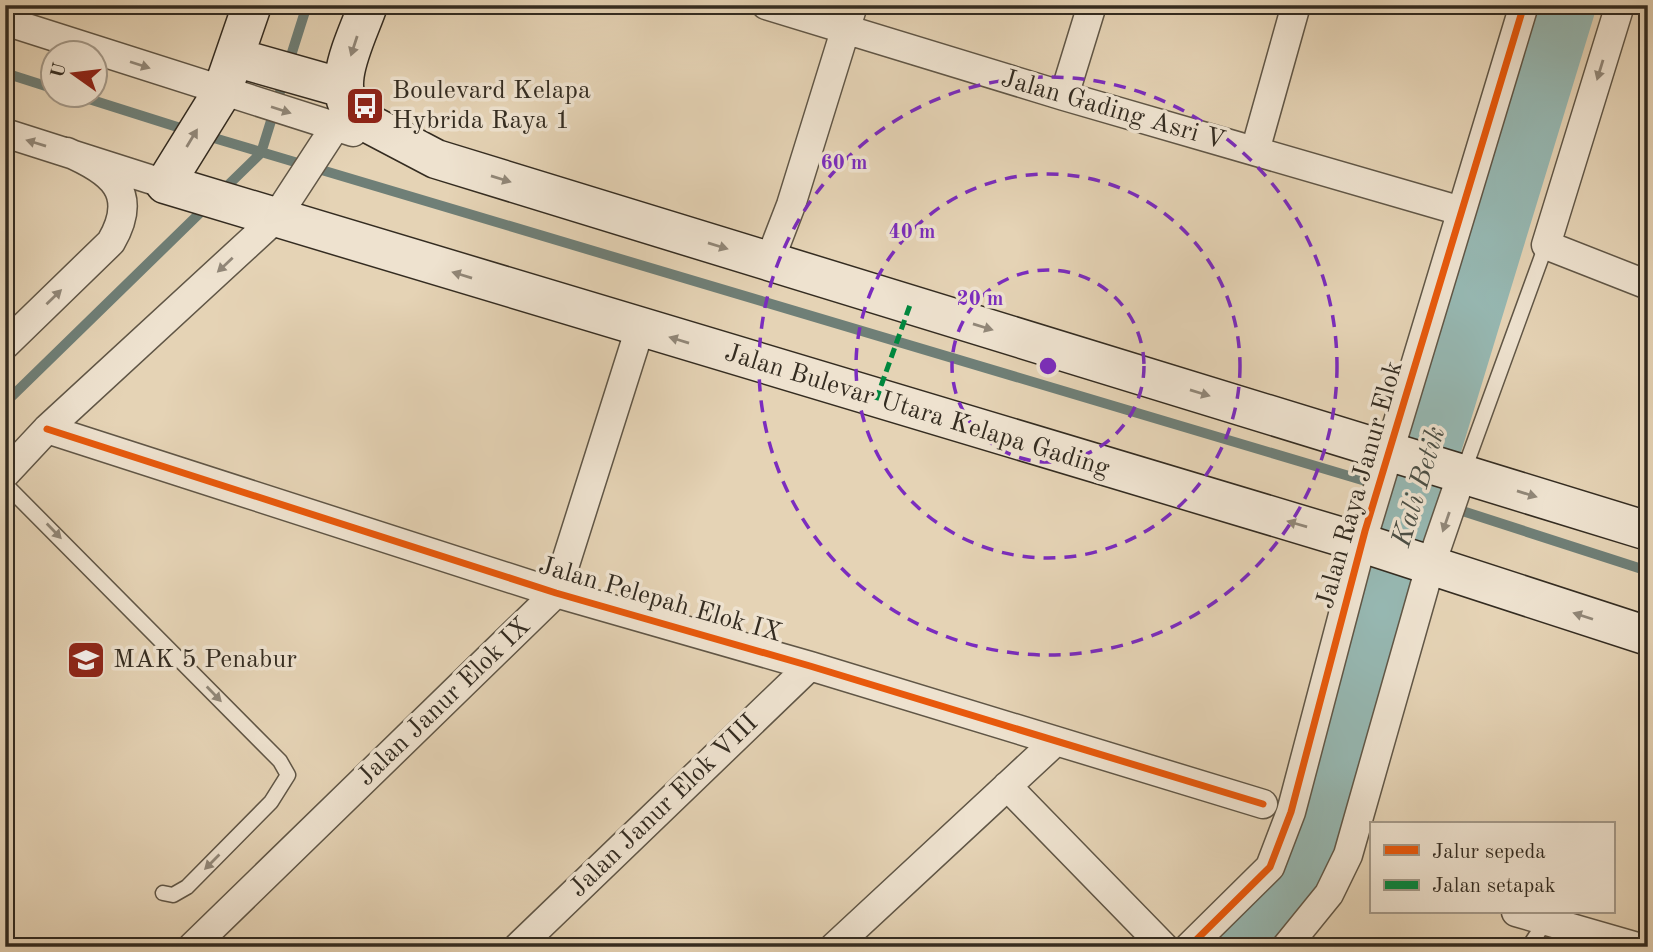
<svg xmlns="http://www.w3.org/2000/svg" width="1653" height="952" font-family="'Old Standard TT',serif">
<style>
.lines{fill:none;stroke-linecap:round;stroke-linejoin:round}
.stream{stroke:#6f7f77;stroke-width:10}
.river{stroke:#96b7b1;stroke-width:58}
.lane-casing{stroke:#605646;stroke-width:17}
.street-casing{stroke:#605646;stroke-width:31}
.secondary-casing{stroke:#342c21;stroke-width:41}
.lane{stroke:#eee2cf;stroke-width:14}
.street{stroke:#eee2cf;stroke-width:28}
.secondary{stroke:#eee2cf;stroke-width:38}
.quiet{stroke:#00873e;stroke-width:5;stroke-dasharray:10 5;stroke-linecap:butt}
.cycleway-casing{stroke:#eee2cf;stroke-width:11}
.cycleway{stroke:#e8590c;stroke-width:7}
.oneway{fill:#918778}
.ring{fill:none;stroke:#7b2cbf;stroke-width:3.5;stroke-dasharray:12 9}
.labels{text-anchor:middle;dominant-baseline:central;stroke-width:7;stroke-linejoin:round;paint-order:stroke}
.poi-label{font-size:26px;fill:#342c21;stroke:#eee2cf;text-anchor:start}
.street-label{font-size:26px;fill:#342c21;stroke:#eee2cf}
.water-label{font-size:28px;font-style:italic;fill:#4c4f45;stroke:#eee2cf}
.centre{fill:#7b2cbf;stroke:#eee2cf;stroke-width:3.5}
.ring-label{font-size:21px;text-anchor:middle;font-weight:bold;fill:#7b2cbf;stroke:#eee2cf;stroke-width:7;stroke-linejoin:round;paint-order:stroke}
</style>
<rect width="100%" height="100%" fill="#e5d3b5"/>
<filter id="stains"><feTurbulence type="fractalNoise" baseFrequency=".00286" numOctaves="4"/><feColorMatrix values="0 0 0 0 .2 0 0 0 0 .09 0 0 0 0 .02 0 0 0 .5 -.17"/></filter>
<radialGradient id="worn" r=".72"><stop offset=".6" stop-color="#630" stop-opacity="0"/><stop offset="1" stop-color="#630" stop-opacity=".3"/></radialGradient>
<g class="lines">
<!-- stream -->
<path class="stream" d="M288 65 307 5
M5 73 52 88
M73 94 190 131
M204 135 1416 496 1648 571
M222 191 261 153 284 79
M5 403 206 207"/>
<!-- river -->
<path class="river" d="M1233 947 1269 914 1307 858 1567 5"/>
<defs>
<path id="lane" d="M1463 473 1546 245
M5 484 280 761 288 775 271 802 187 887 173 895 163 893
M1532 942 1547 919"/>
<path id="street" d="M766 5 1064 96 1461 211
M1620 5 1546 245 1648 285
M5 21 353 132
M1064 96 1092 5
M5 133 165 184
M1255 151 1296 5
M769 262 791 205 853 5
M5 345 111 242C140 192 111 171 67 152
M47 429 556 593 810 666 1263 804
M5 474 47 429 275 219 335 127
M1007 786 1164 947
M1516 912 1637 947
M192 947 556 593 640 328
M518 947 810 666
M834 947 1056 741
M1189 947 1270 867 1291 812 1365 531 1524 5
M1286 947 1329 894 1348 855 1430 567 1462 474"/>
<path id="secondary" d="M252 5 222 92 165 184 1362 543 1648 636
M368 5C357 38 326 91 358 118L436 159 1648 531
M234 57 343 88"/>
</defs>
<!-- lane casing -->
<use href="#lane" class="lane-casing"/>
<!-- street casing -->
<use href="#street" class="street-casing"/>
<!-- secondary casing -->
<use href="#secondary" class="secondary-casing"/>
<!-- lane -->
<use href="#lane" class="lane"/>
<!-- street -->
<use href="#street" class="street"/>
<!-- secondary -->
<use href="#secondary" class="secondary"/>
<!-- quiet -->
<path class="quiet" d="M876 400 910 305"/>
<defs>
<path id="cycleway" d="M47 429 556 593 810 666 1263 804
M1189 947 1270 867 1291 812 1365 531 1524 5"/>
</defs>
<!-- cycleway casing -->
<use href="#cycleway" class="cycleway-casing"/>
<!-- cycleway -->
<use href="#cycleway" class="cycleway"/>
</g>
<!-- one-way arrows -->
<defs><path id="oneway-solid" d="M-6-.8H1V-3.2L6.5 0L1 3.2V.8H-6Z" transform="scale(1.75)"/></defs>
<g class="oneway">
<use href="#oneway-solid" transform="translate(354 46) rotate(108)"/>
<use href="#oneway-solid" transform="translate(140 65) rotate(18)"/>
<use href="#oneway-solid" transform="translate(1600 70) rotate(107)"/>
<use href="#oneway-solid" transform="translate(281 110) rotate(18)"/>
<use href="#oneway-solid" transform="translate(192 138) rotate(-59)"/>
<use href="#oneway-solid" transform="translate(36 143) rotate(-163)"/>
<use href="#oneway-solid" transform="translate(501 179) rotate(17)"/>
<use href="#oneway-solid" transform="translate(718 246) rotate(17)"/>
<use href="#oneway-solid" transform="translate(225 265) rotate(137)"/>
<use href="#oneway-solid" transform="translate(462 275) rotate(-163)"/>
<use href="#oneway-solid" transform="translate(54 297) rotate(-44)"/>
<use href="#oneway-solid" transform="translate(983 327) rotate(17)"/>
<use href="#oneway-solid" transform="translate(679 340) rotate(-163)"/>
<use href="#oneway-solid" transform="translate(1200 393) rotate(17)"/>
<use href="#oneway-solid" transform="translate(1527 494) rotate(17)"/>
<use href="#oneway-solid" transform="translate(1446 522) rotate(109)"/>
<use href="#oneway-solid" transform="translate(1297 524) rotate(-164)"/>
<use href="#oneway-solid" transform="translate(54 531) rotate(46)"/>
<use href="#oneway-solid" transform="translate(1583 616) rotate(-162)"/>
<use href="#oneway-solid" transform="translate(214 694) rotate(46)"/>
<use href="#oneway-solid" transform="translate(212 862) rotate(135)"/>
</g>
<!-- distance rings -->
<g class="ring">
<circle cx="1048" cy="366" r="96"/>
<circle cx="1048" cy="366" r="192"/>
<circle cx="1048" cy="366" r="289"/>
</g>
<!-- icons -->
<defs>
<symbol id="bus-square" viewBox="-11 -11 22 22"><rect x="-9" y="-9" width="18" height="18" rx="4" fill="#8f2418" stroke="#eee2cf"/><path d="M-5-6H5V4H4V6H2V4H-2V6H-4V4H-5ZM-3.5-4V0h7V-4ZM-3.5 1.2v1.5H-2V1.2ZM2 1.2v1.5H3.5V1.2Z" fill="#fff"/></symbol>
<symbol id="school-square" viewBox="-11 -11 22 22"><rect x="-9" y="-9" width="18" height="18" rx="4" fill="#8f2418" stroke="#eee2cf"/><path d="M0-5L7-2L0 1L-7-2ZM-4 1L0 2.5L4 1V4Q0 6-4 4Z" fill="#fff"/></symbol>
</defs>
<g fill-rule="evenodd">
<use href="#bus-square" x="343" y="84" width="44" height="44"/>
<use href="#school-square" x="64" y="638" width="44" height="44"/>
</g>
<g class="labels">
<!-- poi labels -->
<g class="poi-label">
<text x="392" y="91">Boulevard Kelapa<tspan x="392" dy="30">Hybrida Raya 1</tspan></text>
<text x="113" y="660">MAK 5 Penabur</text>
</g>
<!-- street labels -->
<g class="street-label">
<text transform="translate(1113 110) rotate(16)">Jalan Gading Asri V</text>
<text transform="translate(917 411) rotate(17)">Jalan Bulevar Utara Kelapa Gading</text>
<text transform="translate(1360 485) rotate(-74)">Jalan Raya Janur Elok</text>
<text transform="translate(660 600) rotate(16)">Jalan Pelepah Elok IX</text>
<text transform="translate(444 702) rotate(-44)">Jalan Janur Elok IX</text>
<text transform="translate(664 806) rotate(-44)">Jalan Janur Elok VIII</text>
</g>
<!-- water labels -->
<g class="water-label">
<text transform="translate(1420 487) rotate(-73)">Kali Betik</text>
</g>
</g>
<circle cx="1048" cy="366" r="10" class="centre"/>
<g class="ring-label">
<text x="844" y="169">60 m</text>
<text x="912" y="238">40 m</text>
<text x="980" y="305">20 m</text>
</g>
<!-- margin -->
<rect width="1653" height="952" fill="none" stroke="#e5d3b5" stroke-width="28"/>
<rect x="7" y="7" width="1639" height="938" fill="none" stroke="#342c21" stroke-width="3.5"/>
<rect x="14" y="14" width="1625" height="924" fill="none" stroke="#342c21" stroke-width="2"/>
<!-- legend -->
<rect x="1370" y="822" width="245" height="91" fill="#eee2cf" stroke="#a49989" stroke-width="2"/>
<rect x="1384" y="845" width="35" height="10" fill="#e8590c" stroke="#a49989" stroke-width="2"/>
<text x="1432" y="858" font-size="21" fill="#342c21">Jalur sepeda</text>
<rect x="1384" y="880" width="35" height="10" fill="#00873e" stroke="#a49989" stroke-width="2"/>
<text x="1432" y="892" font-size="21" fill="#342c21">Jalan setapak</text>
<!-- north arrow -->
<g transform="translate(74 74) rotate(284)"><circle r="33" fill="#eee2cf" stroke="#a49989" stroke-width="2"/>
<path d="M0-5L12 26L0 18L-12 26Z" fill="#8f2418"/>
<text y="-10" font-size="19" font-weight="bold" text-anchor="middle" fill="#342c21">U</text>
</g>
<rect width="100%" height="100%" filter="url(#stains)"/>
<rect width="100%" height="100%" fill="url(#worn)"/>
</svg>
